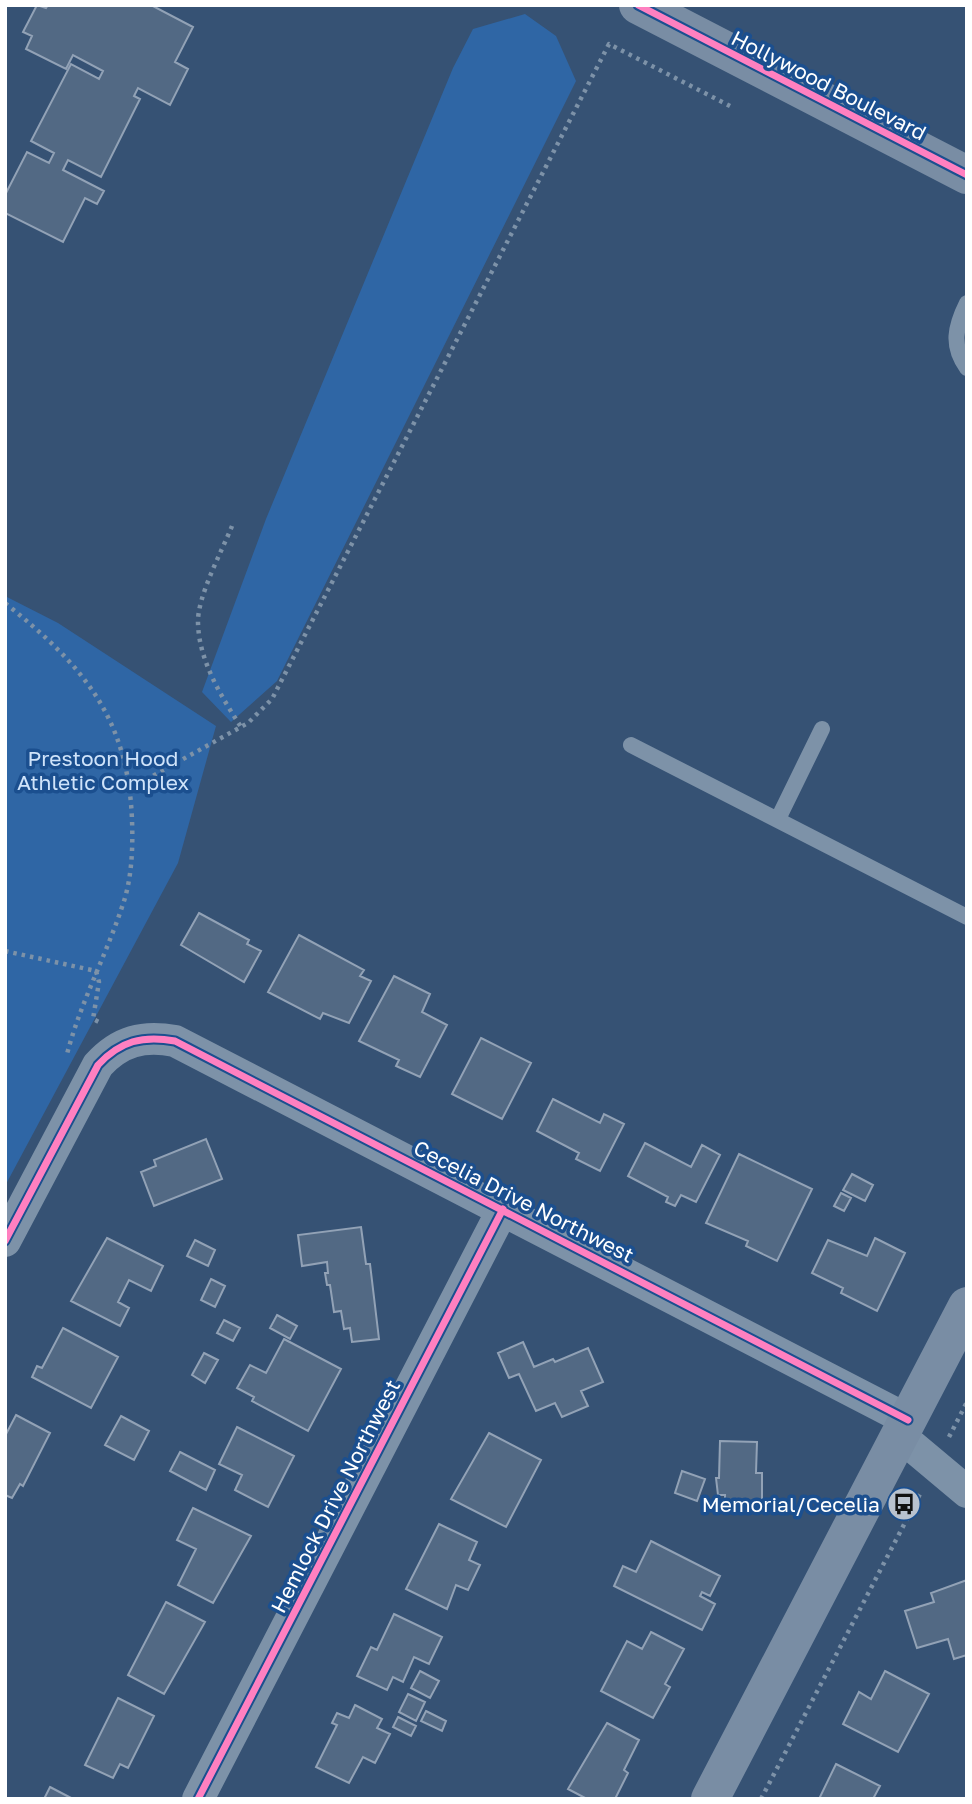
<svg xmlns="http://www.w3.org/2000/svg" width="972" height="1804" font-family="'Golos Text',sans-serif">
<style>
.green{fill:#2f66a5}
.building{fill:#526984;stroke:#92a2b6;stroke-width:2}
.lines{fill:none;stroke-linecap:round;stroke-linejoin:round}
.path{stroke:#7d92a8;stroke-width:4.5;stroke-dasharray:3.5 5;stroke-linecap:butt}
.lane{stroke:#7d92a8;stroke-width:16}
.street{stroke:#7d92a8;stroke-width:32}
.secondary{stroke:#798da4;stroke-width:38}
.cycleway-casing{stroke:#1b4f8f;stroke-width:11}
.cycleway{stroke:#ff80c0;stroke-width:7}
.labels{text-anchor:middle;dominant-baseline:central;stroke-width:7;stroke-linejoin:round;paint-order:stroke}
.street-label{font-size:21px;fill:#fff;stroke:#1b4f8f}
.park-label{font-size:21px;fill:#cfe3fa;stroke:#1b4f8f}
.poi-label{font-size:21px;fill:#fff;stroke:#1b4f8f;text-anchor:end}
</style>
<rect width="100%" height="100%" fill="#365274"/>
<!-- green -->
<path class="green" d="M525 14 556 36 576 81 277 681 231 722 202 692 266 519 453 68 473 29Z
M5 596 58 623 216 726 178 863 5 1186Z"/>
<!-- building -->
<path class="building" d="M37 5 46 8 48 5H151L193 27 175 62 188 69 170 105 138 88 134 96 140 99 101 177 68 160 63 170 104 191 97 204 85 198 63 242 5 213V195L27 152 49 163 54 153 31 141 71 64 99 79 103 71 73 55 66 69 26 49 32 36 23 32Z
M199 913 249 940 247 944 261 951 244 982 181 945Z
M299 935 364 970 360 976 371 981 349 1023 323 1013 320 1019 268 992Z
M394 976 430 994 422 1012 447 1025 420 1077 396 1066 399 1060 359 1041Z
M481 1038 531 1063 502 1119 452 1094Z
M553 1099 600 1123 604 1114 624 1124 600 1171 576 1159 579 1153 537 1131Z
M206 1139 222 1179 154 1206 141 1172 156 1166 154 1160Z
M645 1143 691 1167 702 1145 720 1155 696 1202 681 1195 675 1206 666 1202 668 1197 628 1176Z
M739 1154 812 1189 777 1261 746 1246 748 1241 706 1223Z
M852 1174 873 1185 865 1201 843 1190Z
M841 1193 851 1198 844 1211 834 1206Z
M361 1227 366 1264H370L379 1339 352 1342 350 1328 344 1329 341 1311 334 1312 330 1285H327L325 1273H328L327 1262 302 1266 298 1235Z
M107 1238 163 1266 151 1291 129 1280 118 1302 129 1308 120 1326 71 1301Z
M875 1238 905 1253 877 1311 841 1293 843 1288 812 1273 828 1240 867 1256Z
M195 1240 215 1250 208 1266 187 1256Z
M211 1279 225 1286 215 1307 201 1300Z
M277 1315 297 1326 290 1339 270 1328Z
M224 1320 240 1328 233 1341 217 1333Z
M63 1328 118 1357 91 1408 32 1377 37 1366 42 1368Z
M284 1339 341 1369 308 1431 252 1401 254 1397 237 1388 250 1365 266 1373Z
M523 1342 534 1367 553 1359 555 1362 588 1348 603 1382 581 1391 588 1406 562 1417 555 1403 536 1411 519 1374 509 1378 498 1353Z
M204 1353 218 1360 205 1383 192 1375Z
M16 1415 50 1433 23 1486 20 1484 12 1498 5 1495V1436Z
M121 1416 149 1431 134 1460 105 1445Z
M237 1427 294 1456 268 1507 235 1490 242 1475 219 1464Z
M489 1433 541 1460 506 1527 451 1499Z
M720 1441 757 1442 756 1473H762V1503L725 1502V1495H718L716 1478H719Z
M180 1452 215 1470 206 1490 170 1471Z
M682 1471 705 1479 697 1501 675 1493Z
M193 1508 251 1536 213 1603 178 1585 196 1549 177 1540Z
M439 1524 477 1542 469 1560 480 1565 468 1590 456 1585 447 1609 406 1589Z
M651 1541 720 1576 710 1596 702 1592 700 1596 715 1604 702 1630 614 1586 623 1566 636 1572Z
M967 1580V1655L954 1659 948 1639 917 1648 905 1611 934 1602 931 1593Z
M166 1602 205 1622 164 1694 128 1675Z
M394 1614 442 1637 429 1664 414 1657 403 1682 393 1677 387 1690 357 1676 371 1647 377 1650Z
M651 1632 684 1649 665 1684 670 1687 653 1718 601 1691 627 1641 642 1649Z
M420 1671 439 1681 430 1698 411 1688Z
M885 1671 929 1694 898 1752 843 1724 859 1692 871 1699Z
M408 1694 425 1702 416 1721 399 1712Z
M118 1698 154 1716 128 1768 120 1764 113 1778 85 1765Z
M355 1705 382 1719 377 1728 390 1734 375 1763 363 1757 349 1783 316 1767 337 1725 332 1723 337 1713 349 1718Z
M426 1711 446 1721 442 1731 421 1721Z
M398 1717 416 1726 411 1736 393 1727Z
M607 1723 639 1740 624 1770 628 1773 615 1799H587L568 1789Z
M836 1764 880 1786 873 1799H819Z
M50 1787 73 1799H44Z"/>
<g class="lines">
<!-- path -->
<path class="path" d="M232 526C222 551 197 597 198 623 199 661 221 696 241 727
M5 603C82 665 128 716 132 820 133 847 132 878 123 904 106 956 81 1001 67 1054
M131 788 248 723 272 699 609 44 730 106
M5 951 96 971 99 982 93 1019 101 1023
M949 1437 967 1402
M761 1799 921 1492"/>
<!-- lane -->
<path class="lane" d="M967 303C955 327 951 346 967 368
M631 745 967 917
M778 819 822 729"/>
<!-- street -->
<path class="street" d="M5 1241 98 1065C120 1041 143 1035 175 1041L908 1420
M899 1435 967 1492
M198 1799 503 1209"/>
<!-- secondary -->
<path class="secondary" d="M638 5 967 175
M710 1799 967 1306"/>
<defs>
<path id="cycleway" d="M638 5 967 175
M5 1241 98 1065C120 1041 143 1035 175 1041L908 1420
M198 1799 503 1209"/>
</defs>
<!-- cycleway casing -->
<use href="#cycleway" class="cycleway-casing"/>
<!-- cycleway -->
<use href="#cycleway" class="cycleway"/>
</g>
<!-- icons -->
<defs>
<symbol id="bus-disc" viewBox="-11 -11 22 22"><circle r="9.5" fill="#b9c2ce" stroke="#1b4f8f"/><path d="M-5-6H5V4H4V6H2V4H-2V6H-4V4H-5ZM-3.5-4V0h7V-4ZM-3.5 1.2v1.5H-2V1.2ZM2 1.2v1.5H3.5V1.2Z" fill="#111"/></symbol>
</defs>
<g fill-rule="evenodd">
<use href="#bus-disc" x="885" y="1485" width="38" height="38"/>
</g>
<g class="labels">
<!-- street labels -->
<g class="street-label">
<text transform="translate(829 85) rotate(27)">Hollywood Boulevard</text>
<text transform="translate(524 1201) rotate(27)">Cecelia Drive Northwest</text>
<text transform="translate(335 1496) rotate(-63)">Hemlock Drive Northwest</text>
</g>
<!-- park labels -->
<g class="park-label">
<text x="103" y="758">Prestoon Hood<tspan x="103" dy="24">Athletic Complex</tspan></text>
</g>
<!-- poi labels -->
<g class="poi-label">
<text x="880" y="1504">Memorial/Cecelia</text>
</g>
</g>
<!-- border -->
<rect width="972" height="1804" fill="none" stroke="#ffffff" stroke-width="14"/>
</svg>
